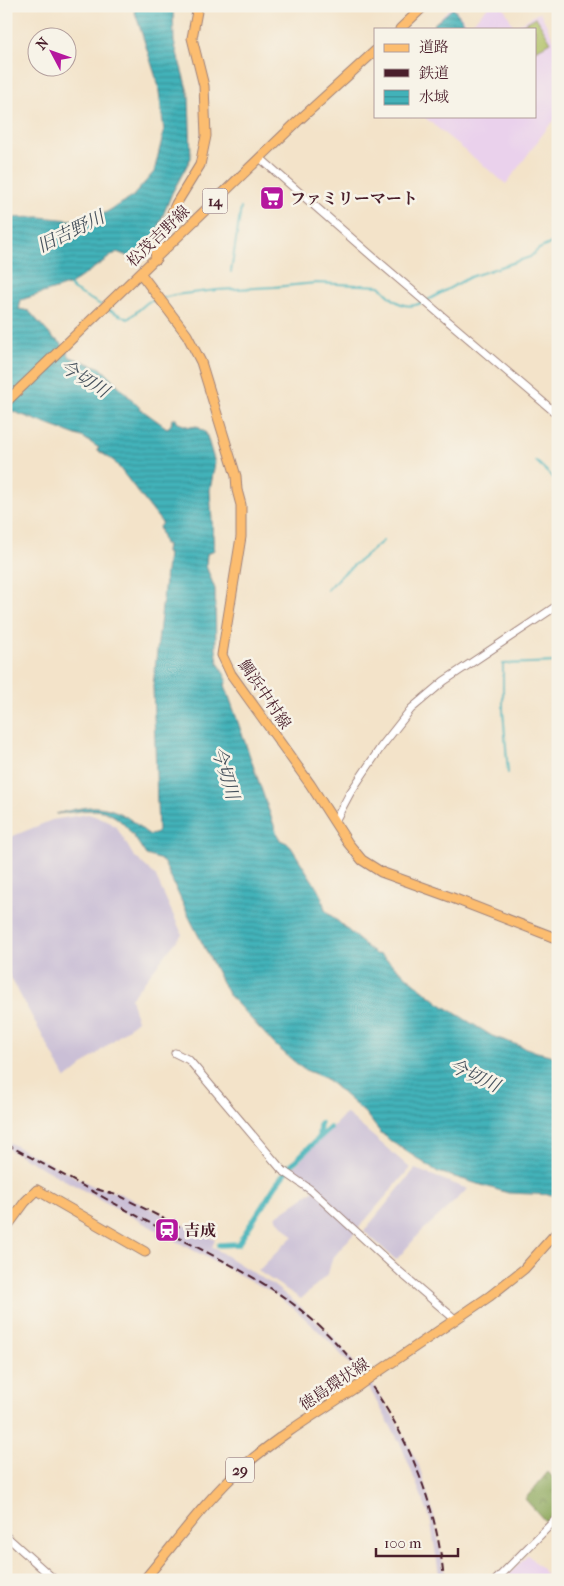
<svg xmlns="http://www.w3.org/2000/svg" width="564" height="1586" font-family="'IM FELL French Canon','Noto Serif JP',serif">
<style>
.built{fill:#ead1ec}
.industrial{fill:#cabfd6}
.forest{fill:url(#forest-crowns);stroke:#6a6242}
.pitch{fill:#adbf62;stroke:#7c6f46}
.water{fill:url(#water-rules);stroke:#466872}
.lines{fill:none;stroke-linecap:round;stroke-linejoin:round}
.stream{stroke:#42b2b9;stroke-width:2}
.canal{stroke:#42b2b9;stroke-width:5.5}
.minor-casing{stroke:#9e817a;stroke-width:9}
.major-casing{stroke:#9e817a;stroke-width:11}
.minor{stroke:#fff;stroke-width:7}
.major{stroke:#fcbd6f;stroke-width:9}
.rail{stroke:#4a1f2b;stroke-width:2;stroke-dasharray:8 4;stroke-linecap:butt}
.major-bridge-casing{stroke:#9e817a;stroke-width:11;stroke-linecap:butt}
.major-bridge{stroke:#fcbd6f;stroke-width:9}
.labels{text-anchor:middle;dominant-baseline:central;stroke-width:5;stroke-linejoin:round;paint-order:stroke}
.shield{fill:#f7f3e8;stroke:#7e5f64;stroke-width:1}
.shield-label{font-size:15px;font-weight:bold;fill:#4a1f2b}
.poi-label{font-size:16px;font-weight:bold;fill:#4a1f2b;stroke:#f7f3e8;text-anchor:start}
.street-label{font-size:16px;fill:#4a1f2b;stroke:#f7f3e8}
.water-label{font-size:18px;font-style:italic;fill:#47525d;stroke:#f7f3e8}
</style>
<defs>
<pattern id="forest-crowns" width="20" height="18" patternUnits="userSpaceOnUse" patternTransform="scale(1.25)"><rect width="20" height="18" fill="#8aa658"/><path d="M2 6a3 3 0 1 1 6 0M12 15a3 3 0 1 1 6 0" fill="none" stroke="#738749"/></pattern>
<pattern id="water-rules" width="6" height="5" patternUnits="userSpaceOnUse" patternTransform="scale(1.25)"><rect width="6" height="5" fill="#42b2b9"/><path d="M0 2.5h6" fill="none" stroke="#399097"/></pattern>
</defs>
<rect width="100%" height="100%" fill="#f7f3e8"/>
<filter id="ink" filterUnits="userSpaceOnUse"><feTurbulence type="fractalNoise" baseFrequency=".02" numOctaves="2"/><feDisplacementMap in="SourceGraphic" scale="10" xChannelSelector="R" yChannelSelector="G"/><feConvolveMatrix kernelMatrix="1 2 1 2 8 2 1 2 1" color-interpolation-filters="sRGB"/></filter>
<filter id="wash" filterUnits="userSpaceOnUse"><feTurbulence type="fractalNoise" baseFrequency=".0096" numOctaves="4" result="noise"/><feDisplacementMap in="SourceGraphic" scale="20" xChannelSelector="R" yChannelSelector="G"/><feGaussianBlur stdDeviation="1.12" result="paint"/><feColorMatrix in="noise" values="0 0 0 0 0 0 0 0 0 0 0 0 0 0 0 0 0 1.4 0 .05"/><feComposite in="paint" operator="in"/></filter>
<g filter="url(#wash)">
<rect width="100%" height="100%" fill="#f3e3c9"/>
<!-- built -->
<path class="built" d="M452 6 469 26 489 6H503L514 27 540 12 556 44 558 51V120H555L548 127 506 184 423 116H535V29H429Z
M528 1555 552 1580H503Z"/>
<!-- industrial -->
<path class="industrial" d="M88 814 107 820 117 828 133 855 155 875 182 934 131 998 137 1021 66 1079 6 969V839L52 820Z
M346 1113 410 1168 332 1259 328 1274 301 1299 258 1271 293 1236 275 1217 314 1190 292 1169Z
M6 1141 93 1186 121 1194 215 1240 212 1247 273 1285 301 1307 334 1338 375 1389 395 1419 419 1466 434 1516 446 1580H440L430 1518 401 1445 371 1391 362 1378 330 1342 297 1311 270 1291 170 1238 168 1241 156 1235 158 1231 6 1148Z
M415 1169 468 1189 419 1234 396 1260 364 1231Z"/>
<!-- forest -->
<path class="forest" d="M548 1472 558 1483V1512L546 1522 525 1499Z"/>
<!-- pitch -->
<path class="pitch" d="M536 17 551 42 535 50V29H515Z"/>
<!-- water -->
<path class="water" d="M133 6H173L174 42 189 96 191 158 172 193 151 245 134 259 117 252 71 284 21 300 19 309 29 311 53 338 61 343 70 357 101 368 142 410 167 428 171 425 172 419 176 418 178 423 190 427 197 426 206 433 215 463 210 490 214 550 207 554 206 566 215 589 216 650 218 662 227 680 225 685 276 831 280 840 289 844 321 894 325 910 375 954 381 955 439 1003 492 1036 537 1052 558 1057V1195L508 1193 438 1172 392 1142 380 1132 365 1113 325 1078 303 1069 276 1046 228 994 189 917 164 863 159 859 146 855C134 837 120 811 95 810 82 810 68 813 56 814 86 806 104 801 131 820 137 824 143 831 150 835L155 834 158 831 153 686 168 554 166 553 167 544H164L159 527 162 523 114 461 97 450 99 448 84 438 6 409V218L40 217 70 220 100 216 132 197 154 172 164 131 158 84Z
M453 8 464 22 457 29H437L433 25Z"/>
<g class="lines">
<!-- stream -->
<path class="stream" d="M557 124 558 131
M231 272 241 208
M69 285 74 290 101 305
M163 298 174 295 217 290 274 287 316 283 380 286C392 300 404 312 423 302
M428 300 470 277 530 257 539 249 558 240
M107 309 128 319 148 302 156 300
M536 461 558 482
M327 590 343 574 383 541
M508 773 503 710V664L558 662"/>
<!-- canal -->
<path class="canal" d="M319 1138 330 1128
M219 1245 238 1244 276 1185 291 1165 319 1138 320 1123"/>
</g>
</g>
<g filter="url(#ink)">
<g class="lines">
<defs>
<path id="minor" d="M260 158 373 257 558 415
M335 821 350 793 381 747 411 709 444 681 558 605
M175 1053 189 1060 282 1170 311 1190 400 1272 456 1320
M6 1536 55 1580
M496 1580 558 1517"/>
<path id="major" d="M400 29 424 6
M156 259 155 251 176 204 200 165 206 136 204 86 192 38 198 6
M141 274 187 335 201 362 236 476 237 490 241 505V537L222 655 231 674 310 784 348 843 362 860 381 872 450 897 558 939
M6 402 297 122 375 51
M6 1228 25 1202 37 1190 145 1252
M375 1374 490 1296 524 1269 558 1231
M144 1580C176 1542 208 1497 245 1465 280 1435 320 1411 358 1386"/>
</defs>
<!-- minor casing -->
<use href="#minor" class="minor-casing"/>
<!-- major casing -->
<use href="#major" class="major-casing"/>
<!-- minor -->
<use href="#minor" class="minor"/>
<!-- major -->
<use href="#major" class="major"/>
<!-- rail -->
<path class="rail" d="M6 1144C55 1170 104 1198 152 1224 197 1248 244 1269 285 1298 374 1362 434 1470 444 1580
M96 1189 120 1196 180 1227"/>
<defs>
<path id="major-bridge" d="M358 1386 375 1374"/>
</defs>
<!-- major-bridge casing -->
<use href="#major-bridge" class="major-bridge-casing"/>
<!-- major-bridge -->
<use href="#major-bridge" class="major-bridge"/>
</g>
</g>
<!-- icons -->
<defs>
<symbol id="supermarket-square" viewBox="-11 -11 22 22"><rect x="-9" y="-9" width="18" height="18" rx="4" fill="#b5179e" stroke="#f7f3e8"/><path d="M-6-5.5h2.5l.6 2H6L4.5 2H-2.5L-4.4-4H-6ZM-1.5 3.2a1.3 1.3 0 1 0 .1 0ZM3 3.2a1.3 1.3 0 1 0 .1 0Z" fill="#fff"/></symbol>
<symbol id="station-square" viewBox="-11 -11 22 22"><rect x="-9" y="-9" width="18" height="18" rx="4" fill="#b5179e" stroke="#f7f3e8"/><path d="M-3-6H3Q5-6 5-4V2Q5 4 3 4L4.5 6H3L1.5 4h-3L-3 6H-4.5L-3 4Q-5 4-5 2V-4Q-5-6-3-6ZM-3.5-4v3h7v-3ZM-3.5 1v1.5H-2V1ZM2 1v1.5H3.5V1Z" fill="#fff"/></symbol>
</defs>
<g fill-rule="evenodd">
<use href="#supermarket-square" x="258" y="184" width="28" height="28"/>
<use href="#station-square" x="153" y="1216" width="28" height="28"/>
</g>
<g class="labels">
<!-- shield labels -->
<g class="shield">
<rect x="202.5" y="188.5" width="25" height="25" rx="4"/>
<rect x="226" y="1457.5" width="28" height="25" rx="4"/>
</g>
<g class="shield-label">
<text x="215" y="201">14</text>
<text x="240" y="1470">29</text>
</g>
<!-- poi labels -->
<g class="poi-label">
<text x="290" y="198">ファミリーマート</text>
<text x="184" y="1230">吉成</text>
</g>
<!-- street labels -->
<g class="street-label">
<text transform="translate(158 236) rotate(-44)">松茂吉野線</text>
<text transform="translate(265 694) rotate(56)">鯛浜中村線</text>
<text transform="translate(334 1384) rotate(-34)">徳島環状線</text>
</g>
<!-- water labels -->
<g class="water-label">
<text transform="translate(71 232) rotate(-26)">旧吉野川</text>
<text transform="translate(84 379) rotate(32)">今切川</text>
<text transform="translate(225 773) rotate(73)">今切川</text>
<text transform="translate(474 1076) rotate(25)">今切川</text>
</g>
</g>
<!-- margin -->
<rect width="564" height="1586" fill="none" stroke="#f7f3e8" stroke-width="25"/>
<!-- legend -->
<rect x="374" y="28" width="162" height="90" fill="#f7f3e8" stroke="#b29e9c"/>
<rect x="384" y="44" width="25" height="8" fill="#fcbd6f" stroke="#b29e9c"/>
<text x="419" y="52" font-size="15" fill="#4a1f2b">道路</text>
<rect x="384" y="69" width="25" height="8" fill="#4a1f2b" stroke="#b29e9c"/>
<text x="419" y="78" font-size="15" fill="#4a1f2b">鉄道</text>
<rect x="384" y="90" width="25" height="15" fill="url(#water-rules)" stroke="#b29e9c"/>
<text x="419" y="102" font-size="15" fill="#4a1f2b">水域</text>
<!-- north arrow -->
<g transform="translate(52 52) rotate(311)"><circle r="24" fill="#f7f3e8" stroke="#b29e9c"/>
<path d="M0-4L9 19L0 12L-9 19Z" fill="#b5179e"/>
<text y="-8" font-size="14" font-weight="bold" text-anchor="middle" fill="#4a1f2b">N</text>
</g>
<!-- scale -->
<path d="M376 1548v8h82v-8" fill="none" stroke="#4a1f2b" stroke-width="2.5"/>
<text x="384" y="1548" font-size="15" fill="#4a1f2b" stroke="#f7f3e8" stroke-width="4" paint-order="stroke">100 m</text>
</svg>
